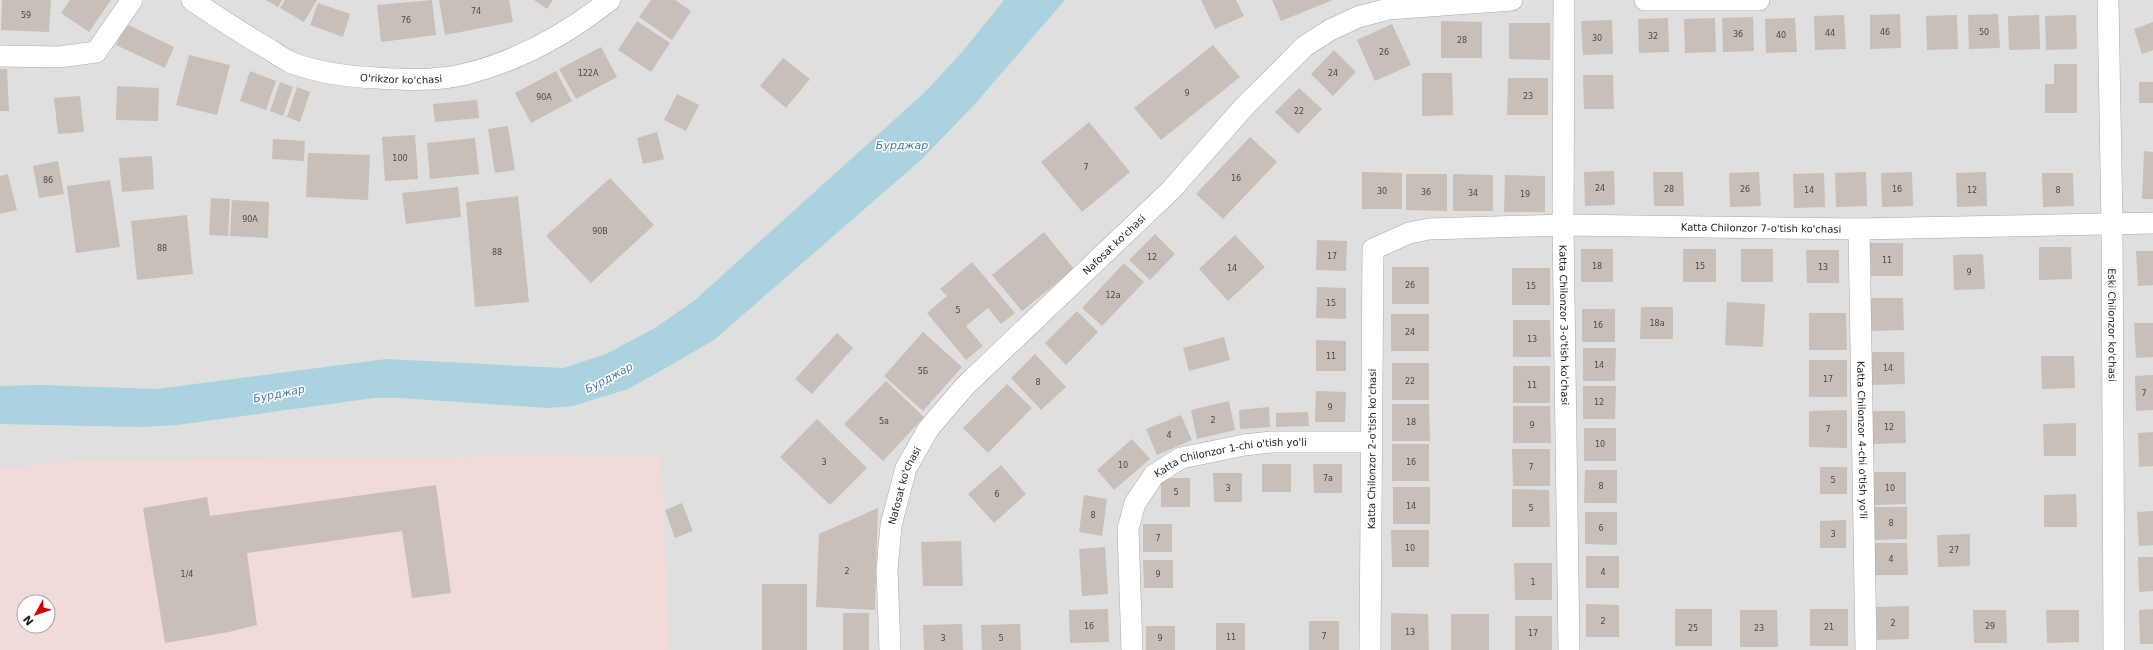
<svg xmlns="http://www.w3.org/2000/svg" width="2153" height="650" font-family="'DejaVu Sans',sans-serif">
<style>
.residential{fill:#e0dfdf;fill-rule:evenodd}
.commercial{fill:#f2dad9;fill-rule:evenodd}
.water{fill:#aad3df}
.building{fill:#c7bfb8}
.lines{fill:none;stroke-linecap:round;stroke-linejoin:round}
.street-casing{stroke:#a9a9a9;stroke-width:22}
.street{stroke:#fff;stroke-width:21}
.labels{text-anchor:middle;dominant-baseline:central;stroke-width:3;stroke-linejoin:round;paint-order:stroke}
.number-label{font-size:8px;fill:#4b4948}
.street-label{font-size:10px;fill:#222;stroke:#fff}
.water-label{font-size:11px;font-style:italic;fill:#4a7aab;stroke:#fff}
</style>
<rect width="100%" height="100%" fill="#f2efe9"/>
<!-- residential -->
<path class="residential" d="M0 0H2153V650H0ZM24 602H48V626H24Z"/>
<!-- commercial -->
<path class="commercial" d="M661 456 670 650H0V469L87 460ZM24 602H48V626H24Z"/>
<!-- water -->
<path class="water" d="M1004 0H1065L974 105 922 159 714 340 657 373 628 389 573 406 547 408 400 398H374L177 425 138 427 0 424V386L42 385 157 389 386 359 563 368 606 354 655 328 695 300 925 92 963 51Z"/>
<!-- building -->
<path class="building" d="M2 0H51L49 32 1 30Z
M70 0H111L89 32 61 13Z
M266 0H282L278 7Z
M285 0H317L304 22 280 8Z
M432 0 436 35 381 42 377 5Z
M439 0H509L513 22 445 35Z
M534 0H553L547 9Z
M651 0H675L691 11 672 40 639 17Z
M1201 0H1236L1244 16 1215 29Z
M1272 0H1333L1281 21Z
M318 3 350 14 343 37 310 25Z
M1900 14 1901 48 1870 49V15Z
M1998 14 2000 48 1969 49 1968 15Z
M1844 15 1846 49 1815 50 1814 16Z
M1957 15 1958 49 1927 50 1926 16Z
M2039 15 2040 49 2009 50 2008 16Z
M2076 15 2077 49 2046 50 2045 16Z
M1753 17 1754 51 1723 52 1722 18Z
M1668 18 1669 52 1639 53 1638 19Z
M1715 18 1716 52 1685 53 1684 19Z
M1795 18 1797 52 1766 53 1765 19Z
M1612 20 1613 54 1583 55 1581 21Z
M637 21 670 43 651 72 618 50Z
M1441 21 1482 22V58H1441Z
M2153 22V50L2142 54 2134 29Z
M1509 23H1550V60L1509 59Z
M126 24 174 47 165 68 116 45Z
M1392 24 1411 65 1375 81 1357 40Z
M1213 45 1240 77 1161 140 1134 108Z
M601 47 617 77 576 99 559 69Z
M1334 50 1356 72 1333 96 1311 74Z
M189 55 230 65 217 115 176 105Z
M783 58 810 79 786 108 760 86Z
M2054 64H2077V113H2045V84H2054Z
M0 69H7L9 111H0Z
M250 71 276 81 266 110 240 101Z
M556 71 572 101 531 123 515 93Z
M1422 73H1452L1453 115 1422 116Z
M1583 75H1613L1614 109H1584Z
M1508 78H1548V115H1507Z
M280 82 293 87 283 116 270 111Z
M2139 82H2153V103H2139Z
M117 86 159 88 158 121 116 120Z
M297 87 310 92 300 122 287 117Z
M1299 88 1322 109 1298 134 1275 112Z
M677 94 699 105 686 131 664 120Z
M80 96 84 132 58 134 54 98Z
M477 100 479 118 435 122 433 104Z
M1089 122 1130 172 1082 212 1041 162Z
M508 126 515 170 495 173 488 129Z
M657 132 664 159 643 164 637 138Z
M415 135 418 179 385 181 382 137Z
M1250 137 1277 162 1223 219 1196 194Z
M475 138 479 174 430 179 427 143Z
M273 139 305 141 304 161 272 159Z
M2144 151 2153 152V199H2142Z
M308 153 370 155 368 200 306 197Z
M152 156 154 189 122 192 119 158Z
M58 161 64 194 39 198 33 166Z
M1614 171 1615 205 1585 206 1584 172Z
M1362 172 1402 173V209H1362Z
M1653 172H1683L1684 206H1654Z
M1759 172 1761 206 1730 207 1729 173Z
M1866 172 1867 206 1836 207 1835 173Z
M1912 172 1913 206 1882 207 1881 173Z
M1986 172 1987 206 1957 207 1956 173Z
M1824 173 1825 207 1794 208 1793 174Z
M2042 173H2073L2074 206 2043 207Z
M8 174 17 210 0 214V176Z
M1406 174H1447V211L1406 210Z
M1453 174 1493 175V211H1453Z
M1505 175 1545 176V212H1504Z
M610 178 654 225 591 283 546 236Z
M110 180 120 247 76 253 67 186Z
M458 187 461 217 406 224 402 193Z
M518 196 529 302 475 307 466 202Z
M211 198 230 199 228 236 209 235Z
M232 200 269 202 268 238 230 236Z
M187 215 193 274 137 280 131 221Z
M1044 232 1074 269 1022 311 992 275Z
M1155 234 1175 254 1150 280 1129 260Z
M1235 235 1265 267 1228 301 1199 269Z
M1317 240 1347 241 1346 271 1316 270Z
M1870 243H1903V276H1871Z
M2039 247H2071L2072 279 2039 280Z
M1581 249H1613V282H1581Z
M1683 249H1716V282H1683Z
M1741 249H1773V282H1741Z
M1806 250H1839V283H1807Z
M2136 251H2153V285L2138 286Z
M1983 254 1985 289 1954 290 1953 255Z
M972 262 1015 313 1001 324 988 308 966 326 983 346 966 360 927 313 947 296 940 289Z
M1124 263 1144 282 1102 326 1082 308Z
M1392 267H1429V304H1392Z
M1512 268H1550V305H1512Z
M1317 287 1346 288V319L1316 318Z
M1870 298H1903L1904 330 1871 331Z
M1727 302 1765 304 1763 347 1725 345Z
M1641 307H1673V339H1640Z
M1582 309H1615V342H1582Z
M1077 311 1098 332 1066 365 1045 343Z
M1809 313H1846L1847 350H1809Z
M1391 314H1429V351H1391Z
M1513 320H1550L1551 357H1513Z
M2134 323H2153V357L2136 358Z
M923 332 962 367 923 411 884 376Z
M837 333 853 348 812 394 795 379Z
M1224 337 1230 360 1189 371 1183 348Z
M1316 340 1346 341V371H1316Z
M1583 348H1616L1615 381H1583Z
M1872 352H1904L1905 384 1872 385Z
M1035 354 1066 387 1041 410 1011 378Z
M2041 356H2074L2075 388 2042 389Z
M1809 360H1847V397H1809Z
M1392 363H1429V400H1392Z
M1513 366H1550V403H1513Z
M2153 375V410L2136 411 2135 376Z
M886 381 924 417 883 461 844 424Z
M1007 384 1032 408 988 453 963 428Z
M1583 386H1616L1615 419H1583Z
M1316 391 1346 392 1345 422H1315Z
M1229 401 1235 430 1197 439 1191 410Z
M1392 404H1429L1430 441H1392Z
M1513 406H1550L1551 443H1513Z
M1269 407 1270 427 1240 429 1239 410Z
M1847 410V448L1809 447V411Z
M1872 411H1905L1906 443 1873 444Z
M1308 412 1309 426 1276 427V413Z
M1181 415 1192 440 1157 455 1146 429Z
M817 419 867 468 830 505 780 457Z
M2076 423V456H2044L2043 424Z
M1584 428H1616V461H1584Z
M2153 432V466L2139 467 2138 433Z
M1132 439 1150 459 1114 490 1097 470Z
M1392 444H1429V481H1392Z
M1512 449H1550V486H1513Z
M1262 464H1291V492H1262Z
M1313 464H1342V493H1314Z
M1001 465 1026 494 994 523 968 494Z
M1820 467H1847V494H1820Z
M1585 470H1617V503H1584Z
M1873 472H1906V504L1874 505Z
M1213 473H1242V502H1214Z
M1161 478H1190V507H1161Z
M436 485 451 593 412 598 402 531 247 553 257 625 229 632 165 643 143 508 207 497 210 516Z
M1393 487H1430V524H1393Z
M1512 489 1549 490 1550 527H1512Z
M2076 494 2077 527H2044V495Z
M1084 495 1107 499 1102 536 1079 532Z
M682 503 693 531 675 538 665 510Z
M1874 507H1907V539L1875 540Z
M878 508 875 610 816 607 819 534Z
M2153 511V545L2139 546 2137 512Z
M1585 512H1617V545L1585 544Z
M1846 520V548H1820V521Z
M1143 524H1172V552H1143Z
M1391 530H1429V567H1392Z
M1970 534V566L1938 567 1937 535Z
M961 541 963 586H923L921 542Z
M1875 543H1907L1908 575H1875Z
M1105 547 1108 594 1082 596 1079 549Z
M1586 556H1619V588H1586Z
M2138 557H2153V591L2139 592Z
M1143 560H1173V588H1144Z
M1514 563H1552V600H1515Z
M762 584H807V650H762Z
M1586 604 1619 605V637H1586Z
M1909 606V639L1877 640 1876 607Z
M1108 609 1109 642 1070 643 1069 610Z
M1675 609H1712V646H1675Z
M1810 609H1848V646H1810Z
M2153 609V644H2140L2139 610Z
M1740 610H1777L1778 647H1740Z
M1973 610H2006L2007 643H1974Z
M2046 610H2079V642L2047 643Z
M843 613H869V650H843Z
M1391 613 1428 614 1429 650H1391Z
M1451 614H1489V650H1451Z
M1515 616H1552V650H1515Z
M1309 621H1339V650H1309Z
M1216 623H1245V650H1216Z
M962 624 963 650H924L923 625Z
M1020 624 1021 650H982L981 625Z
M1146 626H1175V650H1146Z"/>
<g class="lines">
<defs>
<g id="street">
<path id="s1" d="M192 0C217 17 242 34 269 49 276 54 284 59 292 63 320 73 349 77 378 78 407 80 437 81 466 74 518 61 568 33 610 0"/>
<path id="s2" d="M1564 0 1563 225 1569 650"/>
<path d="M1645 0H1759"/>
<path id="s3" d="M2108 0 2112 224 2114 650"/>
<path d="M0 56 59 57 96 52 132 0"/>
<path id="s4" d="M1859 229 1866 650"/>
<path id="s5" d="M890 650 887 570 891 525 906 468 929 428 965 386 1171 190 1243 108 1305 46 1330 30 1358 17 1388 9 1512 0"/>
<path id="s6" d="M1132 650 1128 529 1135 503 1154 475 1181 458 1244 445 1272 442H1371"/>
<path id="s7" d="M1370 650 1373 249 1409 233 1429 229 1563 225 1859 229 2153 223"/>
</g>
</defs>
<!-- street casing -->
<use href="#street" class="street-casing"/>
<!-- street -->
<use href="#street" class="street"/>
</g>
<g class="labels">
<!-- number labels -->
<g class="number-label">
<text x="476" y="11">74</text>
<text x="26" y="15">59</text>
<text x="406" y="20">76</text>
<text x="1885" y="32">46</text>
<text x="1984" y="32">50</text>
<text x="1830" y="33">44</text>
<text x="1738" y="34">36</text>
<text x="1781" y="35">40</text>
<text x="1653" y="36">32</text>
<text x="1597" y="38">30</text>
<text x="1462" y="40">28</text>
<text x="1384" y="52">26</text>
<text x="588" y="73">122A</text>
<text x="1333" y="73">24</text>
<text x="1187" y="93">9</text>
<text x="1528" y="96">23</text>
<text x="544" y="97">90A</text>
<text x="1299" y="111">22</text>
<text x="400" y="158">100</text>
<text x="1086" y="167">7</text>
<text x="1236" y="178">16</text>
<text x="48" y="180">86</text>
<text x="1600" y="188">24</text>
<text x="1669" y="189">28</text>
<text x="1745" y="189">26</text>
<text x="1897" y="189">16</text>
<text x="1809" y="190">14</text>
<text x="1972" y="190">12</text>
<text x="2058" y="190">8</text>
<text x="1382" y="191">30</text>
<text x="1426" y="192">36</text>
<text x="1473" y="193">34</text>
<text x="1525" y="194">19</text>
<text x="250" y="219">90А</text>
<text x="600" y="231">90B</text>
<text x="162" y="248">88</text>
<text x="497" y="252">88</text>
<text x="1332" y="256">17</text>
<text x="1152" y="257">12</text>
<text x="1887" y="260">11</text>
<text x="1597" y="266">18</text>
<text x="1700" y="266">15</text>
<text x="1823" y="267">13</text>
<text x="1232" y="268">14</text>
<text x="1969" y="272">9</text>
<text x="1410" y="285">26</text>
<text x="1531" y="286">15</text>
<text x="1113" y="295">12a</text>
<text x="1331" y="303">15</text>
<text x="958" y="310">5</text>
<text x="1657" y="323">18a</text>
<text x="1598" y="325">16</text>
<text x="1410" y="332">24</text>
<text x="1532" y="339">13</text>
<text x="1331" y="356">11</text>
<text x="1599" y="365">14</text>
<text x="1888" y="368">14</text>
<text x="923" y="371">5Б</text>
<text x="1828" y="379">17</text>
<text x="1410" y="381">22</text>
<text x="1038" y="382">8</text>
<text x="1532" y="385">11</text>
<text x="2144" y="393">7</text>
<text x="1599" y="402">12</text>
<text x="1330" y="407">9</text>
<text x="1213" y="420">2</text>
<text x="884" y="421">5a</text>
<text x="1411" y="422">18</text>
<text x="1532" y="425">9</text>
<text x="1889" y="427">12</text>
<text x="1828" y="429">7</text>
<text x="1169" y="435">4</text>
<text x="1600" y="444">10</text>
<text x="824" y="462">3</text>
<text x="1411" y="462">16</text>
<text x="1123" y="465">10</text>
<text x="1531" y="467">7</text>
<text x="1328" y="478">7а</text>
<text x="1833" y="480">5</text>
<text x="1601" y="486">8</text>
<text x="1228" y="488">3</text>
<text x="1890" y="488">10</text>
<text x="1176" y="492">5</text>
<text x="997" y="494">6</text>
<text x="1411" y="506">14</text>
<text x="1531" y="508">5</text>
<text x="1093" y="515">8</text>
<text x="1891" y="523">8</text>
<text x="1601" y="528">6</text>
<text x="1833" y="534">3</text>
<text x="1158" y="538">7</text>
<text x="1410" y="548">10</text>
<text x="1954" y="550">27</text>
<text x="1891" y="559">4</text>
<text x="847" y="571">2</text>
<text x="1603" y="572">4</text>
<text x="187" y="574">1/4</text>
<text x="1158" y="574">9</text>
<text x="1533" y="582">1</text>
<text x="1603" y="621">2</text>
<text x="1893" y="623">2</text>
<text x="1089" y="626">16</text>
<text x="1990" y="626">29</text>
<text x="1829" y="627">21</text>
<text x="1693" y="628">25</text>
<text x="1759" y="628">23</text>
<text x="1410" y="632">13</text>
<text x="1533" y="633">17</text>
<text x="1324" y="636">7</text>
<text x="1231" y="637">11</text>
<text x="943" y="638">3</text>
<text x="1001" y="638">5</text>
<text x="1160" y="638">9</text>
</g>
<!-- street labels -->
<g class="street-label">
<text stroke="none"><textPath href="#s1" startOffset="229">O'rikzor ko'chasi</textPath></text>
<text stroke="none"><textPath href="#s7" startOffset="793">Katta Chilonzor 7-o'tish ko'chasi</textPath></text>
<text stroke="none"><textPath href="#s5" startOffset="491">Nafosat ko'chasi</textPath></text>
<text stroke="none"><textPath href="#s2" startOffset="325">Katta Chilonzor 3-o'tish ko'chasi</textPath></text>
<text stroke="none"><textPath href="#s3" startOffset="325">Eski Chilonzor ko'chasi</textPath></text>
<text stroke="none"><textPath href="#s4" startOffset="211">Katta Chilonzor 4-chi o'tish yo'li</textPath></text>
<text stroke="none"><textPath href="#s7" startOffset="201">Katta Chilonzor 2-o'tish ko'chasi</textPath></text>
<text stroke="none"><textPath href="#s6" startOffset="262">Katta Chilonzor 1-chi o'tish yo'li</textPath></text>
<text stroke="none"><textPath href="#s5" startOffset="167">Nafosat ko'chasi</textPath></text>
</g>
<!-- water labels -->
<g class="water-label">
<text x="902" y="145">Бурджар</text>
<text transform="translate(609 378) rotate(-28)">Бурджар</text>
<text transform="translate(279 394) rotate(-11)">Бурджар</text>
</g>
</g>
<!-- north arrow -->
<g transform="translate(36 614) rotate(230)"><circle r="19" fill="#ffffff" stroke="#a7a7a7"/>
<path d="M0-3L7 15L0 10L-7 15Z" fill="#d40000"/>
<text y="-6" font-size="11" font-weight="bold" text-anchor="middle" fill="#222222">N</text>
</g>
</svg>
